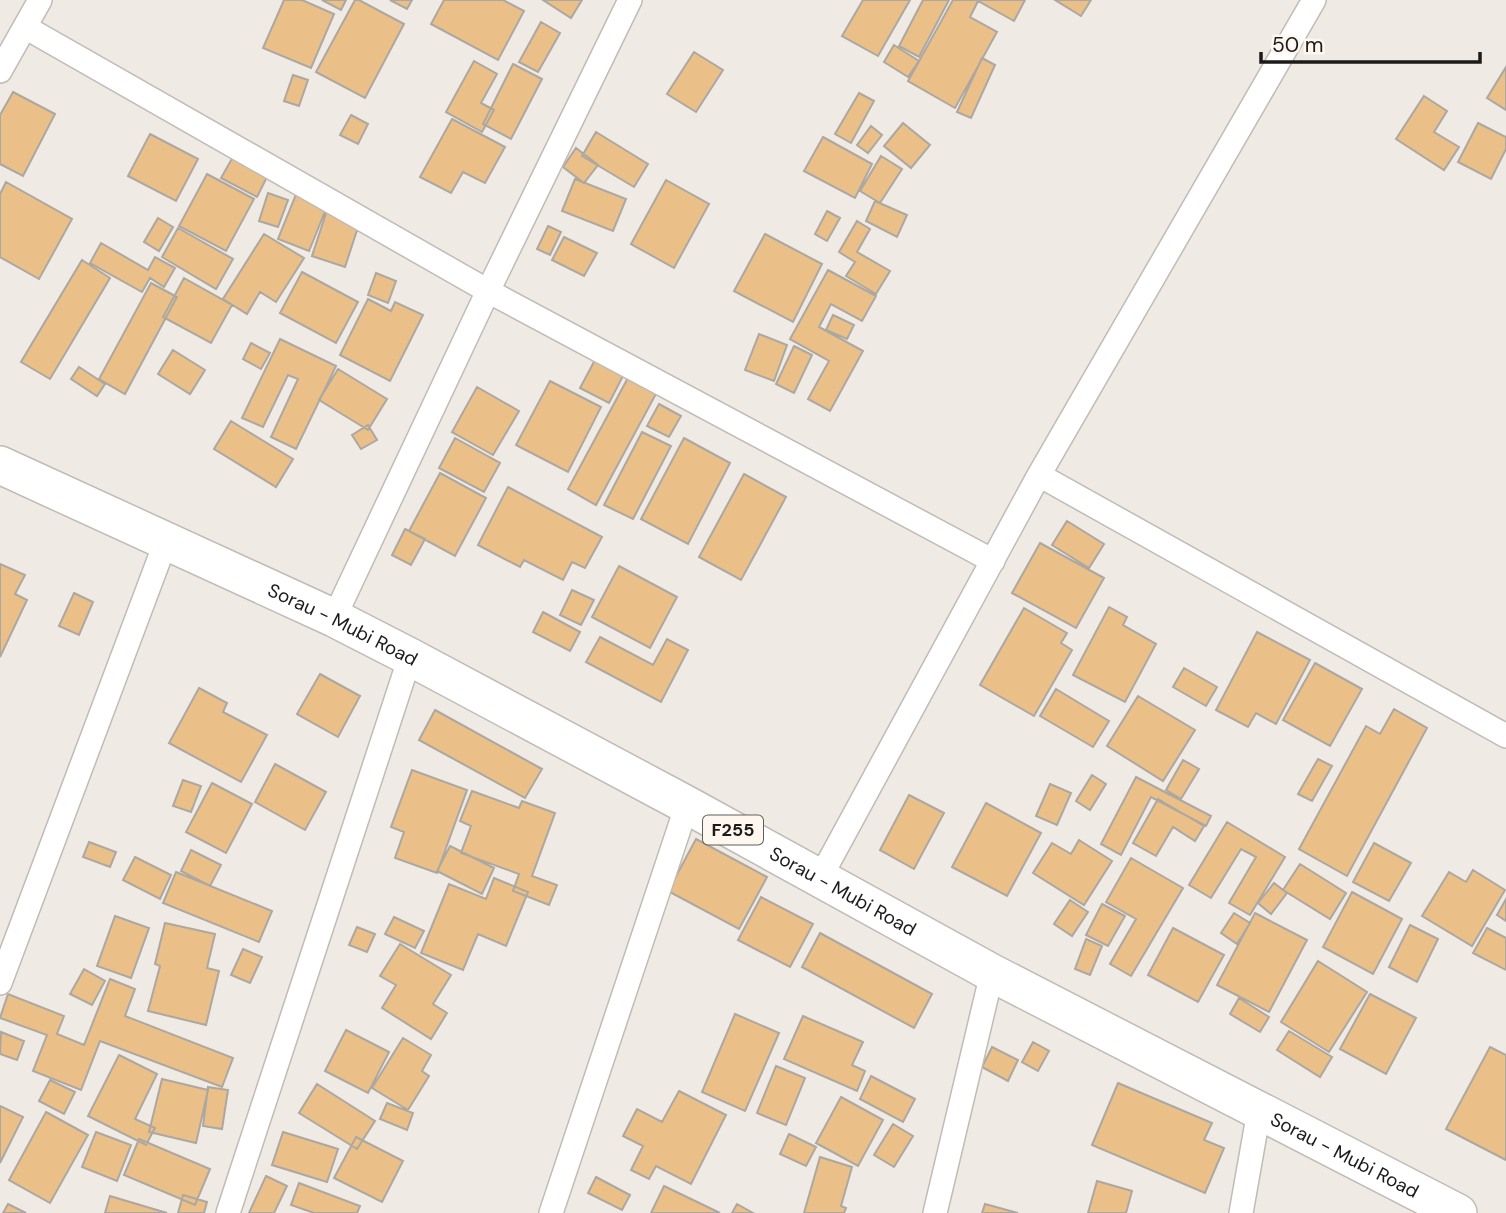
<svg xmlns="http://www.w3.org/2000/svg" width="1506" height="1213" font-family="'DM Sans',sans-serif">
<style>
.building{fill:#eac088;stroke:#aca7a0;stroke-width:2}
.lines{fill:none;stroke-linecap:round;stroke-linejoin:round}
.street-casing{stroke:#c1bbb5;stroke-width:26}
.primary-casing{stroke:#c1bbb5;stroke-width:40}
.street{stroke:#fff;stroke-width:23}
.primary{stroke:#fff;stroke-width:37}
.labels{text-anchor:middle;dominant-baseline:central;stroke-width:7;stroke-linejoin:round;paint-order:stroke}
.shield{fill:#fdf7f0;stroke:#605d5a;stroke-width:2}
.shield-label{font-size:18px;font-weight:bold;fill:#1d1b19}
.street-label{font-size:19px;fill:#1d1b19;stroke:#fdf7f0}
</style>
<rect width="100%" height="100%" fill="#efeae3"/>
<!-- building -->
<path class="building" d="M284 0H302L334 14 311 68 263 48Z
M322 0H346L341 10Z
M355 0H359L404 24 365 98 316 72Z
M390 0H412L407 9Z
M444 0H503L524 11 498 60 431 24Z
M543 0H582L571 18Z
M863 0H910L878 56 842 36Z
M923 0H949L919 57 899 46Z
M953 0H1025L1014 21 978 1 970 17 997 32 955 108 908 81Z
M1055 0H1091L1081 16Z
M541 22 560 33 538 72 519 62Z
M894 45 919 61 908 77 884 62Z
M694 52 723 70 696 112 667 94Z
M982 58 995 65 971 118 957 112Z
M474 61 497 74 481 103 494 110 482 132 446 112Z
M513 64 542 79 511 139 483 124Z
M1506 67V110L1487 98Z
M293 75 308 80 299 106 284 101Z
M13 92 55 114 23 176 0 164V115Z
M859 93 874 101 851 143 835 134Z
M1424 96 1447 111 1434 132 1459 147 1444 170 1396 139Z
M351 115 368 124 358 144 340 135Z
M452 119 505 147 485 183 463 172 451 193 420 177Z
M903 123 930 145 911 168 884 146Z
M1478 123 1506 137V149L1491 179 1458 162Z
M871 126 882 135 868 153 857 145Z
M596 132 648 164 634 187 582 156Z
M150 134 198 159 176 201 128 176Z
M823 137 872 164 855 198 804 171Z
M576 148 598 165 584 183 563 167Z
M234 155 269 173 257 197 221 178Z
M881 156 902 169 880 203 860 191Z
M207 174 254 199 226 251 179 226Z
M575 179 626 199 613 231 562 211Z
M666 180 709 204 674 268 631 244Z
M6 182 72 219 39 279 0 257V194Z
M299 187 330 199 309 251 278 239Z
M268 193 288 200 278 227 259 221Z
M875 201 907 215 897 237 866 221Z
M329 204 362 215 345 267 312 256Z
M827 211 840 218 827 241 815 234Z
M158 218 173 227 159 251 144 242Z
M857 221 870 229 857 252 890 271 876 294 846 276 855 262 839 252Z
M548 226 561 232 550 255 537 249Z
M178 228 233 259 216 289 162 257Z
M264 234 304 258 276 302 260 292 247 314 223 299Z
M765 234 822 264 793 322 734 291Z
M564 237 597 253 584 276 552 260Z
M101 243 148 270 155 257 175 268 164 287 150 278 142 292 90 263Z
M82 260 110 278 50 379 21 362Z
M828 270 876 296 862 321 831 304 819 327 863 351 830 411 808 399 829 361 790 339Z
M302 272 358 302 336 343 280 313Z
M376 273 396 281 388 303 368 295Z
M184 278 232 305 211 343 163 317Z
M151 283 177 297 125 394 99 379Z
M368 299 391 311 395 302 423 315 390 381 340 355Z
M833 315 854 325 847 339 826 330Z
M759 334 787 345 774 381 745 370Z
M280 339 336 366 296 449 271 437 298 379 288 375 263 427 242 418Z
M251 343 270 353 261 369 243 359Z
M794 346 812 355 794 393 776 384Z
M173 350 205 370 190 394 158 374Z
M595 360 623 376 609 403 580 388Z
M79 367 105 384 97 396 71 379Z
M338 369 387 399 368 430 319 400Z
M629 376 657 392 596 505 568 489Z
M550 381 601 407 568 472 516 445Z
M477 387 519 411 493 455 452 432Z
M659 404 681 416 669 437 647 426Z
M231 421 293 459 276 487 214 449Z
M368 425 377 440 361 449 352 435Z
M642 432 671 446 633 519 604 505Z
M455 438 500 463 484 492 439 468Z
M684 438 730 463 688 544 641 519Z
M440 473 486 498 455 556 409 531Z
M744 474 786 497 741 580 699 557Z
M508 487 602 537 585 568 572 562 563 580 524 560 520 567 478 545Z
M1067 521 1104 544 1089 568 1052 545Z
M405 529 425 539 411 565 392 555Z
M1040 543 1104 578 1076 628 1012 593Z
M0 564 25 575 15 594 27 600 0 657Z
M619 566 677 597 650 648 592 617Z
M572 590 594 600 581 625 560 615Z
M74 593 93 602 79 635 59 626Z
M1109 607 1127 617 1123 625 1156 644 1125 702 1073 675Z
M1024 608 1067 633 1061 643 1072 650 1034 716 980 685Z
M543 612 580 632 570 651 533 632Z
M1257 632 1310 660 1276 724 1256 713 1248 727 1216 710Z
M600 637 653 665 667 639 688 650 661 702 586 662Z
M1315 663 1362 689 1330 746 1283 720Z
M1184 668 1217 687 1206 706 1173 687Z
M320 674 360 696 338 737 297 714Z
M199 688 227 703 223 712 267 735 241 782 169 743Z
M1056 689 1109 721 1093 747 1040 716Z
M1138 696 1195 730 1163 781 1107 746Z
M1394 709 1427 728 1347 876 1299 849 1366 726 1380 734Z
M435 710 542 769 525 798 419 740Z
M1318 759 1332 766 1312 801 1298 794Z
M1183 760 1199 769 1181 799 1166 790Z
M275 764 326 792 305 830 255 802Z
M412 770 467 790 437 873 395 858 404 832 391 827Z
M1092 775 1106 784 1090 810 1076 801Z
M1136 777 1211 816 1206 826 1151 797 1121 855 1101 844Z
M183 780 201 786 191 812 173 806Z
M212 783 252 804 226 853 186 832Z
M1050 784 1071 793 1057 825 1036 816Z
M472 791 519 808 522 801 555 813 532 876 557 885 549 905 513 891 519 874 461 853 471 826 460 821Z
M909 795 944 813 914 869 880 850Z
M1158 799 1204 826 1195 841 1173 827 1156 856 1133 843Z
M986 803 1041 833 1007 896 952 867Z
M1227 822 1285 857 1250 915 1229 903 1256 857 1241 849 1211 898 1189 885Z
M696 839 767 877 739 929 668 891Z
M1079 840 1112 861 1084 905 1033 873 1052 843 1071 854Z
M89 842 116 852 110 867 83 857Z
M1374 843 1411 863 1389 901 1353 882Z
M450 846 494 868 482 894 437 871Z
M191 850 221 865 210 886 181 871Z
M135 857 171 875 160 899 123 880Z
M1131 858 1183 888 1131 976 1110 964 1136 919 1106 902Z
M1300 864 1346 893 1330 919 1283 890Z
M1473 870 1505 890 1472 946 1422 916 1449 872 1466 882Z
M176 872 272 911 259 942 163 903Z
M494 878 528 892 506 946 478 934 463 970 421 953 449 884 486 899Z
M1274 883 1287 893 1271 914 1258 903Z
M1352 892 1402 919 1373 974 1323 947Z
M761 897 813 924 790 967 738 940Z
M1506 899V921L1497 915Z
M1070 900 1088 912 1072 936 1054 924Z
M1102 904 1125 916 1108 946 1086 935Z
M1234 913 1250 923 1237 944 1221 933Z
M1255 913 1307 940 1269 1012 1217 985Z
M115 916 149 928 131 978 97 966Z
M394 917 424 931 415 948 385 934Z
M165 923 215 934 207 968 219 971 206 1025 148 1011 160 966 155 964Z
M1410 925 1438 939 1417 982 1389 967Z
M357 927 375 934 367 952 349 945Z
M1173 928 1224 955 1198 1002 1148 975Z
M1487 928 1506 938V970L1473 953Z
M820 933 932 994 914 1028 802 967Z
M1086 939 1102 946 1090 975 1075 969Z
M400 944 451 975 433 1004 447 1013 431 1039 382 1008 396 985 380 976Z
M243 949 262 957 250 983 231 975Z
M1318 961 1367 992 1329 1052 1281 1022Z
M84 969 105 981 92 1005 70 994Z
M110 979 135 989 125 1016 233 1058 222 1087 100 1041 81 1090 33 1071 47 1035 0 1018 8 994 64 1016 57 1034 84 1045Z
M1370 994 1416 1018 1386 1074 1340 1049Z
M1239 998 1269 1017 1260 1032 1230 1014Z
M735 1014 779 1033 745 1111 702 1092Z
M803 1016 863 1042 852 1065 865 1071 857 1091 784 1059Z
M346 1030 389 1052 368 1093 325 1071Z
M1289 1031 1332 1057 1320 1077 1277 1050Z
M1 1032 24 1041 17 1060 0 1054Z
M403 1038 431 1055 422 1071 429 1076 408 1110 372 1088Z
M1033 1042 1049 1051 1038 1071 1022 1062Z
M992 1047 1018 1060 1008 1081 982 1067Z
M1490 1047 1506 1055V1160L1446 1129Z
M119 1055 157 1074 135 1119 155 1128 146 1145 88 1116Z
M776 1066 805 1078 786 1125 757 1113Z
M871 1076 915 1099 903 1122 860 1099Z
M162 1079 208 1090 196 1143 149 1132Z
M50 1080 75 1092 64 1114 39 1101Z
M1118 1083 1212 1123 1204 1140 1224 1148 1205 1193 1092 1145Z
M317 1084 375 1121 357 1149 299 1113Z
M208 1087 228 1090 222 1129 203 1126Z
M679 1091 726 1115 691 1184 656 1166 649 1179 631 1170 643 1146 623 1136 637 1109 662 1122Z
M841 1097 883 1120 858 1166 816 1143Z
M387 1103 413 1113 407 1130 380 1119Z
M0 1106 23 1117 0 1163Z
M46 1112 88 1135 50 1203 9 1180Z
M893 1124 913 1136 894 1167 874 1155Z
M96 1132 131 1145 117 1181 82 1167Z
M283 1132 338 1149 327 1182 272 1165Z
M789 1134 816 1147 806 1166 780 1154Z
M356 1137 403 1161 382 1202 334 1178Z
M139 1139 210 1169 195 1205 124 1175Z
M820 1157 852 1167 841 1206 846 1208 844 1213H804Z
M266 1176 287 1186 274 1213H249Z
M596 1177 630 1195 622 1210 588 1193Z
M1097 1181 1132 1191 1126 1213H1088Z
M299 1183 360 1206 357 1213H314L291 1205Z
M664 1186 720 1213H651Z
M183 1195 207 1202 204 1213H178Z
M110 1196 167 1213H105Z
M8 1204 26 1213H3Z
M737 1204 753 1213H732Z
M985 1204 1018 1213H982Z"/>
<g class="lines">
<defs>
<path id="street" d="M25 27 488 291 993 561
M0 71 40 0
M1039 475 1506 736
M334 618 488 291 630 0
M820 878 1039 475 1314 0
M0 983 166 541
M228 1213 410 657
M551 1213 687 805
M935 1213 992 973
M1241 1213 1259 1111"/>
<g id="primary">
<path id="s1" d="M0 465 334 618 410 657 687 805 992 973 1458 1213"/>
</g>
</defs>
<!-- street casing -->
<use href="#street" class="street-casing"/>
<!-- primary casing -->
<use href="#primary" class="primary-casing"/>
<!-- street -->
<use href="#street" class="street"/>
<!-- primary -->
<use href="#primary" class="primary"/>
</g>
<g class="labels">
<!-- shield labels -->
<rect class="shield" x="703" y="815.5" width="60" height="29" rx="5"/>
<g class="shield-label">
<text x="733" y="830">F255</text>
</g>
<!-- street labels -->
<g class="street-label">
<text stroke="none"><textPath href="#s1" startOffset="378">Sorau - Mubi Road</textPath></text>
<text stroke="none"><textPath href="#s1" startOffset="945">Sorau - Mubi Road</textPath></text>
<text stroke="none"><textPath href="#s1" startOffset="1512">Sorau - Mubi Road</textPath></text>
</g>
</g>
<!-- scale -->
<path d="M1261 52v10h219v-10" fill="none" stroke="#1d1b19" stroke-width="3.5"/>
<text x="1272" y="52" font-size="21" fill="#1d1b19" stroke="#fdf7f0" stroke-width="5" paint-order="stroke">50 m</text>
</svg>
